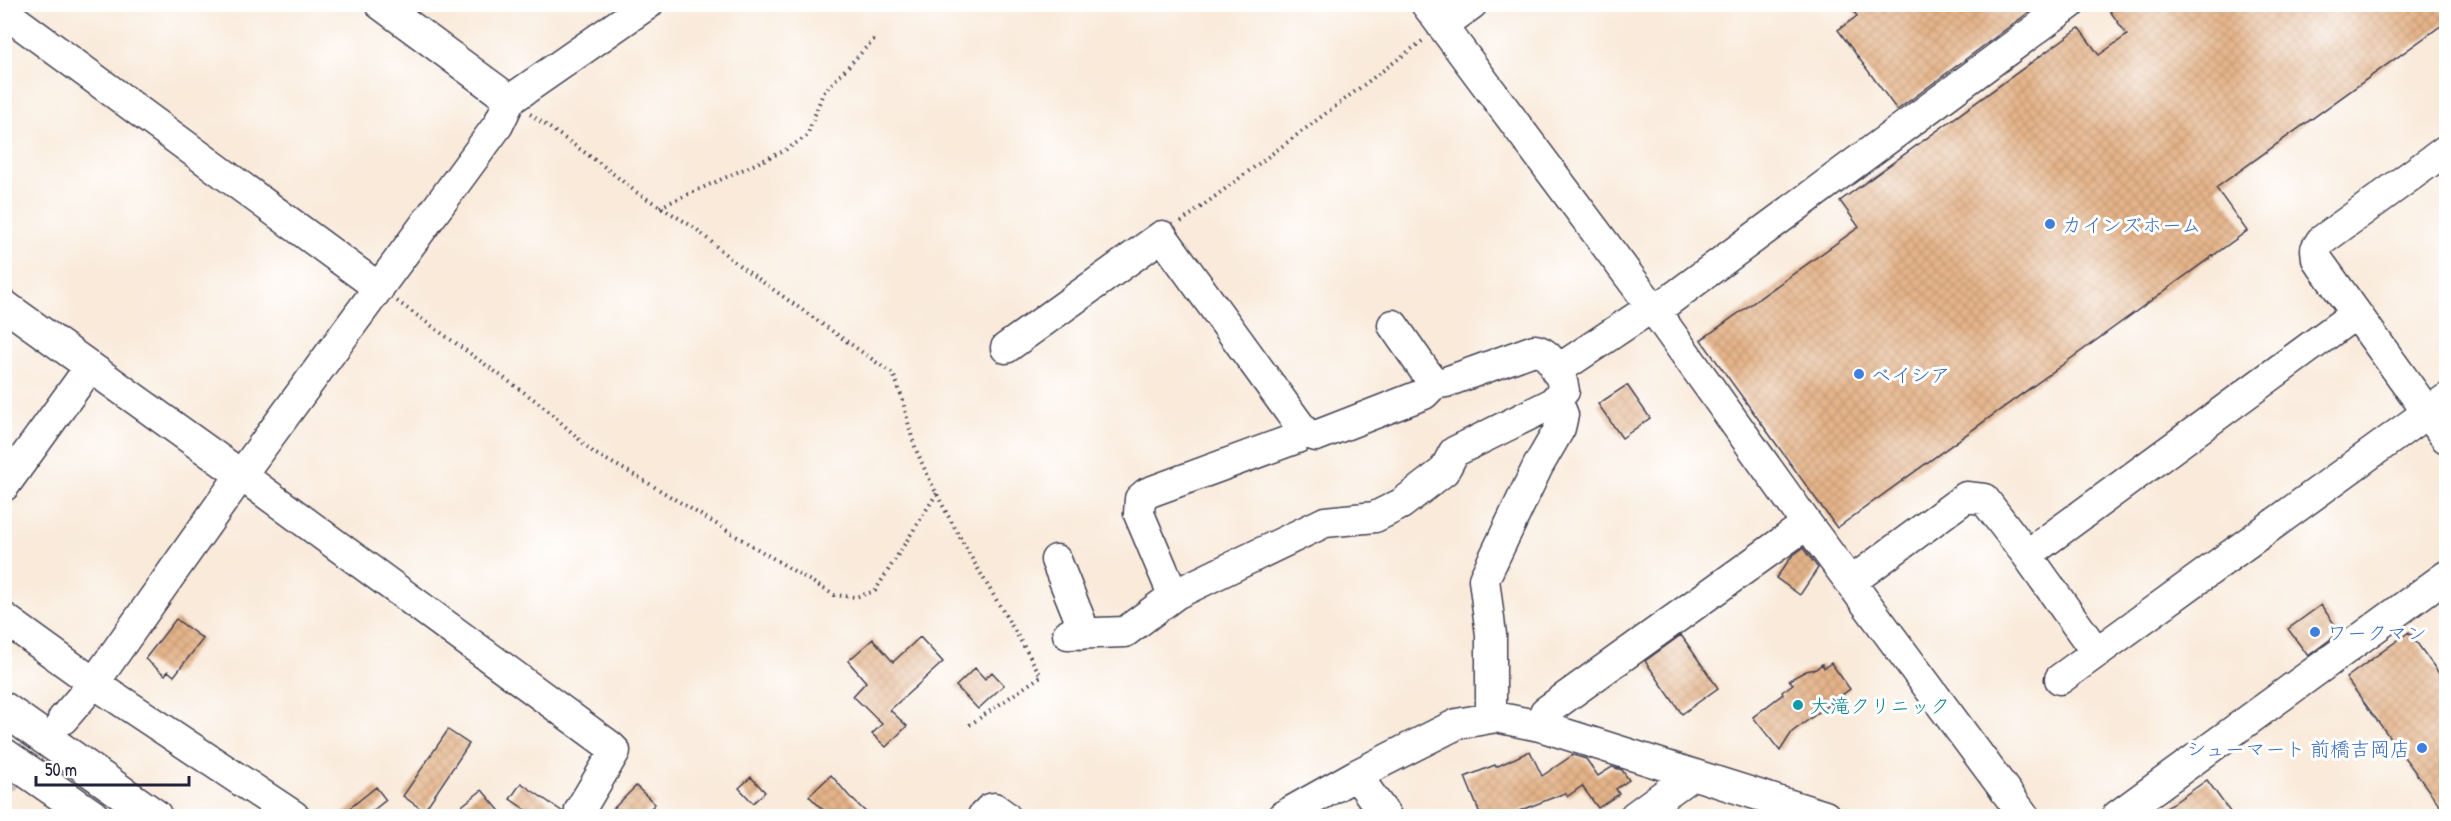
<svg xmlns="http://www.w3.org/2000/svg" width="2451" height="821" font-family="'Patrick Hand','Klee One',sans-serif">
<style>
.building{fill:url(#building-cross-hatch)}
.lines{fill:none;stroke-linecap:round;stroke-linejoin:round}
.minor-tunnel{stroke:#cec2ba;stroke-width:30;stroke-dasharray:30 15;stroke-linecap:butt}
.minor-casing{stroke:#424053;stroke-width:33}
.highway-casing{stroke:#424053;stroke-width:36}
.path{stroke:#424053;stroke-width:4;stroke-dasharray:1.5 4.5;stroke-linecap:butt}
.minor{stroke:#fff;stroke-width:30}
.highway{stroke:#fff;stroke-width:33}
.shop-dot{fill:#3f7fe0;stroke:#fff;stroke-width:2}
.culture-dot{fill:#0f9aa8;stroke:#fff;stroke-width:2}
.labels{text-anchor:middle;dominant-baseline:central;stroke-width:6;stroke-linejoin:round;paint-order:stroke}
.shop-label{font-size:20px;fill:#366cbe;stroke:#fff;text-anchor:start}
.culture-label{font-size:20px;fill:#0d838f;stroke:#fff;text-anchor:start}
</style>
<defs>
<pattern id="building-cross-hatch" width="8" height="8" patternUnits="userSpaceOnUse" patternTransform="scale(1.5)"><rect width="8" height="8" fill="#e5b489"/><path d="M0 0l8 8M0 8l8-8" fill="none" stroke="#c49a77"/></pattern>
</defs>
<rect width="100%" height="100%" fill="#fff"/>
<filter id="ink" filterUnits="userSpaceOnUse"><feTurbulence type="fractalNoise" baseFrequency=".0167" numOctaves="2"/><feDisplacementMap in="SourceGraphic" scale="12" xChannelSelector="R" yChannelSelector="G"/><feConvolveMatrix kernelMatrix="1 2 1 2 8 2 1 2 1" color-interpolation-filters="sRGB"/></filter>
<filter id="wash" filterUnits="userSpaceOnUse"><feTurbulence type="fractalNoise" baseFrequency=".008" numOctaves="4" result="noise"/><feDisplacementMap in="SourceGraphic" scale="24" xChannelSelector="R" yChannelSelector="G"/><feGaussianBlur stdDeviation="1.35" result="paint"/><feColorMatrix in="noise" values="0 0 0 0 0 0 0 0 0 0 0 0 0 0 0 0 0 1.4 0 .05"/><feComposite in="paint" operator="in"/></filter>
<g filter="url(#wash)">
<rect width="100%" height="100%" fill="#f9eada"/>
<g id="blocks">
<!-- building -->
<path class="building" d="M1849 4H2040L1897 110 1838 30 1857 16Z
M2120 4H2440L2446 9V22L2216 188 2247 231 1837 528 1701 340 1859 227 1840 201 2079 28 2099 55 2127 35 2110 11Z
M1627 385 1650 418 1622 438 1598 404Z
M1803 548 1818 568 1800 595 1776 578 1792 556Z
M2321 605 2340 632 2308 656 2288 629Z
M176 619 203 639 174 676 168 671 165 675 145 659Z
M2409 632 2446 683V814L2346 678Z
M1681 635 1718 688 1682 714 1645 661Z
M920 637 943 662 890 710 907 726 886 747 872 734 882 724 853 696 866 682 848 661 873 639 893 662Z
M1831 663 1850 689 1792 732 1780 751 1753 717 1783 694 1782 692 1793 684 1789 680 1806 671 1816 669 1822 664 1824 668Z
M975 668 985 679 992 672 1004 685 978 709 956 686Z
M448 730 469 744 424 811 403 796Z
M1530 751 1542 776 1573 755 1586 759 1598 776 1612 767 1622 770 1629 780 1616 789 1619 794 1598 808 1582 786 1568 796 1565 793 1506 816H1481L1465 777 1495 765 1496 767Z
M831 775 849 796 870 816H829L809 796Z
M751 777 765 792 753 803 739 788Z
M2207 780 2233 816H2155Z
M521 783 563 812 564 816H535L510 799Z
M636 786 655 804 643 816H606Z
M376 787 386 800 366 816H340Z
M482 790 504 816H449Z"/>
</g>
</g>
<g filter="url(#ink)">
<use href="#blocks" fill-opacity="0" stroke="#424053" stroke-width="1.5"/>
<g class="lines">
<!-- minor-tunnel -->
<path class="minor-tunnel" d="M4 782 61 721"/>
<defs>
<path id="minor" d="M380 4 510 100
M1426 4 1652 307 1807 524 2024 816
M4 12 379 288
M1442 26 1472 4
M2446 150 2321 241 2316 249 2317 259 2446 438
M4 305 241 475 610 746 615 751 580 810 583 816
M1655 311 2070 4
M1393 325 1434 384
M1006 348 1162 236 1300 426V435L1297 438 1147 493 1140 499 1139 514 1169 585 1176 594
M1556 371 1652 307
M4 486 90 367
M2027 555 2096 652
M1056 560 1080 620 1082 634
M1852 581 1966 497 1984 499 2027 555 2355 314
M4 618 94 683 294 816
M1068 634 1125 632 1176 594 1325 522 1375 517 1401 504 1444 471 1454 452 1551 404 1564 391C1562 376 1551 352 1534 350L1446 382 1434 384 1424 394 1316 436 1300 431
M2060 679 2446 399
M1491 718V635L1484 579 1538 466 1560 428 1563 415 1557 400
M63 719 94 683 241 475 498 125 510 100 648 4
M1540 726 1545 712 1807 524
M1356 775 1386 816
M983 816 990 809 994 808 1005 816
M1283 816 1356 775 1457 724 1496 717 1540 726 1825 816
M1635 816 1686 779 1687 773
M2117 816 2446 576"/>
<path id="highway" d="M4 709 155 816
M4 755 92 816"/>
</defs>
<!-- minor casing -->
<use href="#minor" class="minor-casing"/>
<!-- highway casing -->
<use href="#highway" class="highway-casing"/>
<!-- path -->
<path class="path" d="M530 114 601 164 636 192 695 228 737 264 893 374C905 399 907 427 917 452 951 530 999 602 1041 676L968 726
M660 207 784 151 807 136 823 93 876 37
M1181 222 1425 39
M397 301 543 406 594 453 638 477 834 595 856 597 875 591 937 493"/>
<!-- minor -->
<use href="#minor" class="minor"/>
<!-- highway -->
<use href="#highway" class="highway"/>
</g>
</g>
<!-- markers -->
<g class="shop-dot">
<circle cx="2050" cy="224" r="6"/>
<circle cx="1859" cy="374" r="6"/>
<circle cx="2315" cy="632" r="6"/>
<circle cx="2422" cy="748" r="6"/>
</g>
<circle class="culture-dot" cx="1798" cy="705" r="6"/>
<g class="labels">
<!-- shop labels -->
<g class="shop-label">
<text x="2062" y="224">カインズホーム</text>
<text x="1871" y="374">ベイシア</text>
<text x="2327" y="632">ワークマン</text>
<text x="2410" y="748" text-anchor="end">シューマート 前橋吉岡店</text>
</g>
<!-- culture labels -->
<g class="culture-label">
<text x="1810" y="705">大滝クリニック</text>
</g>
</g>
<!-- margin -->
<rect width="2451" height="821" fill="none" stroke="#fff" stroke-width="24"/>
<!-- scale -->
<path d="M36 776v9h153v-9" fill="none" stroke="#22223b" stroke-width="3"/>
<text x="45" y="776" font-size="18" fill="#22223b" stroke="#ffffff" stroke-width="4.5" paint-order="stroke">50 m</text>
</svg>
